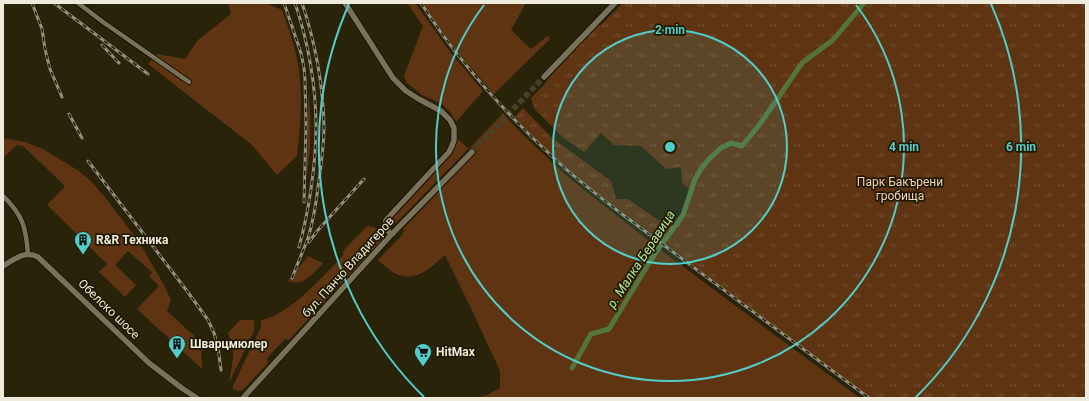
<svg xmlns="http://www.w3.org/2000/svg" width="1089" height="401" font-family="Roboto,sans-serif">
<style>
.grass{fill:#5e3412}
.park{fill:url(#park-tufts)}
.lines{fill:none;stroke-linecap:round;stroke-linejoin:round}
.canal{stroke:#53743c;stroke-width:5}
.tertiary-tunnel{stroke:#47412a;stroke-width:5.5;stroke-dasharray:5.5 3;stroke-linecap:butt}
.minor-casing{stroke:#120c00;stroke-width:6}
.tertiary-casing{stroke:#120c00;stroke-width:7}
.minor{stroke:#797258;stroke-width:4.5}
.tertiary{stroke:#797258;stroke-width:5.5}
.rail-casing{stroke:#95907d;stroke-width:3}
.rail{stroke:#201902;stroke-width:1.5;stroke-dasharray:4.5;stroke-linecap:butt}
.ring{fill:none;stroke:#53cdc9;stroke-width:2}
.labels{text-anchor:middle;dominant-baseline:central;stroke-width:3.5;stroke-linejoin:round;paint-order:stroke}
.park-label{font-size:12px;fill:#f3d1bb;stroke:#201902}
.poi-label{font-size:12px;font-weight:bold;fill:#eeebdc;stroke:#201902;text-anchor:start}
.street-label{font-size:12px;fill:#eeebdc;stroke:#201902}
.water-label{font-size:13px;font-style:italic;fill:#b4e693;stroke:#201902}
.centre{fill:#53cdc9;stroke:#201902;stroke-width:2}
.ring-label{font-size:12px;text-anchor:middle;font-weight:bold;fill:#53cdc9;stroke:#201902;stroke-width:3.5;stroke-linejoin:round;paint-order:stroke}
</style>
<defs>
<pattern id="park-tufts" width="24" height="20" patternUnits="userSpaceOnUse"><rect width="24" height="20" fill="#5e3412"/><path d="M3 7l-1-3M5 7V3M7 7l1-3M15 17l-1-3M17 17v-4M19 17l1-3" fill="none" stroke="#755234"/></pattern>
</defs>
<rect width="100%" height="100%" fill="#29230a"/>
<!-- grass -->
<path class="grass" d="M228 3H266L282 10C289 29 296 49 299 70 303 99 300 128 297 156L277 175 252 145 148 64 157 54 185 59 198 40 231 14Z
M407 3H415L451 53 483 91 456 122 450 112 440 103 422 95 407 83 404 76 423 26Z
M423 3H526L511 30 531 49 548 36 550 39 494 94C468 65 444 35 423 3Z
M308 92C312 120 311 148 307 176Z
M503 113 521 133 569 178 662 251 860 398H478V397L487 395 500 388V371L468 302 445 255C431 267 417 283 396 274 390 271 384 265 378 260L403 234 404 228 474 155 468 149 398 221C395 224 393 226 390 225L389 223 391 220 442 165 453 153 458 139 469 149Z
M3 138 25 142 43 149 79 171 92 182 108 201 139 242 164 285 171 300 167 311 201 342 202 369 137 309 159 286 149 276 152 272 128 251 115 265 136 285 125 297 99 272 107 264 47 205 65 186 23 146 17 145 3 158Z
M367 226C376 226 383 231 381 241L289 340 285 339 267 358 268 363 243 390 238 391 233 389V386L261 327V320C288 316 326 274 344 254L342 252Z
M308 256 323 263C312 274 304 287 288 281Z
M240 320H254V331L229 383 233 358V351L228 333Z"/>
<!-- park -->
<path class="park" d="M623 3H1086V398H871L591 188 567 168 547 150 515 117 523 108 551 137 611 181 616 199H628L658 220 675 222 683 213 690 190 682 183 681 167 666 169 641 146 614 145 601 133 584 152 562 137 534 108 531 98 545 84 547 80 598 26 601 25Z"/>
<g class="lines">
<!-- canal -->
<path class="canal" d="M572 368 591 334 609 329 654 255 683 215 695 179 701 169 709 159 721 148 731 143 742 146 760 124 802 63 833 40 864 3"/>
<!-- tertiary-tunnel -->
<path class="tertiary-tunnel" d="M472 152 544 77"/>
<defs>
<path id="minor" d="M78 3 103 22 189 82
M3 196C23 215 26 228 28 254"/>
<path id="tertiary" d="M345 3 393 78 406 91 417 98 441 111 450 120 454 128V140L452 146 449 152 386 220 385 226 391 235
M544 77 615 3
M3 266C15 259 25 250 38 257L149 363 183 389 197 398
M243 398 391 235 472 152"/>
</defs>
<!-- minor casing -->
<use href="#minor" class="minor-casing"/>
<!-- tertiary casing -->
<use href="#tertiary" class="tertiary-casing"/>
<!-- minor -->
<use href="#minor" class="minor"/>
<!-- tertiary -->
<use href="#tertiary" class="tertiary"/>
<defs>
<path id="rail" d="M32 3 42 29 45 49 50 69 62 97
M54 3 148 74
M284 3 301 53 304 68 305 80 306 126 304 202
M295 3C308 41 316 86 316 126 316 164 309 211 299 247
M421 3C457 59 507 115 556 160 577 180 600 197 622 214L869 398
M102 45 119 63
M69 114 82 138
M88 161 187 291 208 320 214 333 218 347 221 370
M309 242 318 230 364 179
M292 278C297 265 303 251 308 238 313 222 316 204 318 187 321 167 324 146 324 126 323 85 315 42 302 3"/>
</defs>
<!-- rail casing -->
<use href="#rail" class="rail-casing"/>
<!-- rail -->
<use href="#rail" class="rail"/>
</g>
<!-- distance rings -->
<circle cx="670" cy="147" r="117" fill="#53cdc9" fill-opacity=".12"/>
<g class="ring">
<circle cx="670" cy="147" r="117"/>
<path d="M856 5A234 234 0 1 1 484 5"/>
<path d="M424 397A351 351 0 0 1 349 4M991 4A351 351 0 0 1 916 397"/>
</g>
<!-- icons -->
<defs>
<symbol id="building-pin" viewBox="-11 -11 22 30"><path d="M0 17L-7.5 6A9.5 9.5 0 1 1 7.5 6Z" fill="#53cdc9" stroke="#201902"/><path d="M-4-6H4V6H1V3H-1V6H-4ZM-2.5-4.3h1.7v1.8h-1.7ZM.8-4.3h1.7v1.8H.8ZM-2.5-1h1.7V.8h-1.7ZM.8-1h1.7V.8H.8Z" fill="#111"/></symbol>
<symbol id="supermarket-pin" viewBox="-11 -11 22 30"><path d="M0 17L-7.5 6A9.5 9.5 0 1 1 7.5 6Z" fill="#53cdc9" stroke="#201902"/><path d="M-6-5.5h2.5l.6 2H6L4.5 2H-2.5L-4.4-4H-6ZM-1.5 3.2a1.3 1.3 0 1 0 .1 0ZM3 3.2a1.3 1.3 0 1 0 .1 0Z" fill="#111"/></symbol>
</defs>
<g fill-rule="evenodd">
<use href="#building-pin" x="73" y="230" width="20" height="27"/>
<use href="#building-pin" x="167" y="334" width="20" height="27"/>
<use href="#supermarket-pin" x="413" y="342" width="20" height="27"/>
</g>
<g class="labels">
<!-- park labels -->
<g class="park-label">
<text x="900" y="182">Парк Бакърени<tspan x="900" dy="14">гробища</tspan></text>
</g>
<!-- poi labels -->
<g class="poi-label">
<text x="96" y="240">R&amp;R Техника</text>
<text x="190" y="344">Шварцмюлер</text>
<text x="436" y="352">HitMax</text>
</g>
<!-- street labels -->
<g class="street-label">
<text transform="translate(348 267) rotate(-48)">бул. Панчо Владигеров</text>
<text transform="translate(109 309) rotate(44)">Обелско шосе</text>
</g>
<!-- water labels -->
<g class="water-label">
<text transform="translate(641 259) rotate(-57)">р. Малка Беравица</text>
</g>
</g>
<circle cx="670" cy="147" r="6" class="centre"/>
<g class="ring-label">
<text x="670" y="34">2 min</text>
<text x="904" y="151">4 min</text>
<text x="1021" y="151">6 min</text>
</g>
<!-- border -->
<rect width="1089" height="401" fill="none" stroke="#eeebdc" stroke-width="8"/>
</svg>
